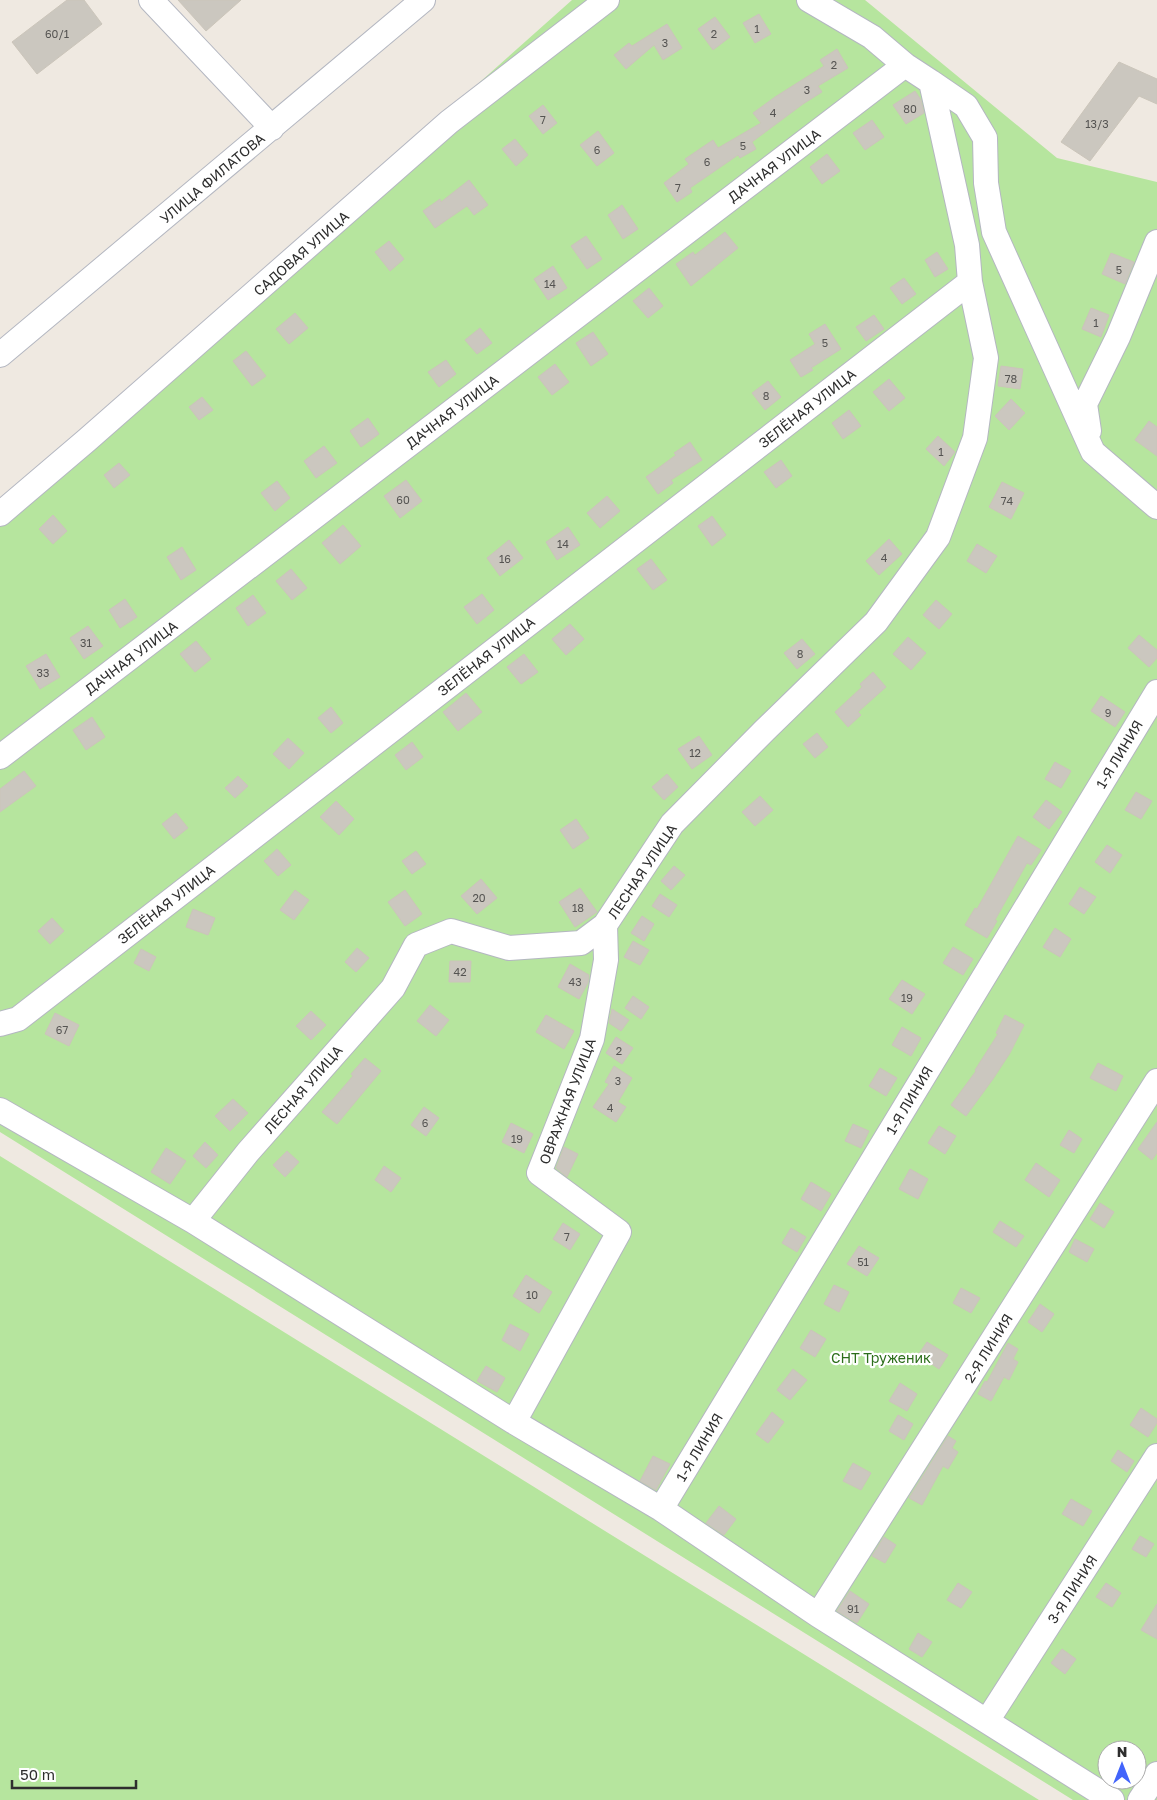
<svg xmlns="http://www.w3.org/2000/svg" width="1157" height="1800" font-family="'Golos Text',sans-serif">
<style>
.green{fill:#b6e59e;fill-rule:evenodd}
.building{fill:#cbc7bf;stroke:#cbc5ba}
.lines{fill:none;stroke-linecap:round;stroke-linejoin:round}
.minor-casing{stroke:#b4b7c1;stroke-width:26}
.minor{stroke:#fff;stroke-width:24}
.labels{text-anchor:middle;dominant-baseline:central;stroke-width:4.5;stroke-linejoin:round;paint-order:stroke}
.number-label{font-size:11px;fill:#555452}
.street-label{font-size:14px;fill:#2e2e2e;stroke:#fff}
.park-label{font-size:14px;fill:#2c6e1b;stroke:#fff}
</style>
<rect width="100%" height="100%" fill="#efe9e1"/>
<!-- green -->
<path class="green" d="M572 0H865L1057 158 1157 182V1800H1073L0 1132V510ZM1107 1750H1137V1780H1107Z
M0 1156 1039 1800H0Z"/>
<!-- building -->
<path class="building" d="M67 0H84L102 24 37 74 12 42Z
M178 0H241L206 31Z
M759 14 771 34 755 43 743 23Z
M715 17 730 37 713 50 698 29Z
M667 24 682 48 663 60 654 45 626 69 614 55 629 43 632 46Z
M837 49 848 68 818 86 822 92 803 104 752 142 756 149 740 158 738 155 690 188 692 192 677 202 664 183 689 164 685 159 713 140 718 148 761 123 753 113 775 97 824 66 820 60Z
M1119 62 1157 79V104L1139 96 1090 161 1061 142Z
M915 91 921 100 924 113 906 124 893 105Z
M543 105 557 123 543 134 529 116Z
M872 120 884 137 865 150 853 133Z
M598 131 614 153 597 166 580 145Z
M515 139 528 155 516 166 502 149Z
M827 154 840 171 822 184 810 167Z
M469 180 488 205 474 215 467 206 435 228 423 211 440 199 441 202Z
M622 205 638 229 623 239 608 215Z
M725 232 738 248 691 286 676 264 693 252 695 255Z
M586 236 602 259 587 269 571 246Z
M389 241 404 259 390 271 375 252Z
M937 252 948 269 935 277 925 260Z
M1111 253 1134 262 1125 284 1102 274Z
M553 266 567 288 548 300 534 279Z
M904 278 916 294 902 304 890 288Z
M649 288 663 306 648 318 633 301Z
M1091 308 1109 315 1101 337 1082 329Z
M295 313 308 328 289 344 276 329Z
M874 315 884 329 866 341 856 327Z
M825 324 841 349 811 368 813 370 801 377 790 360 815 344 809 334Z
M480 328 492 343 477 354 465 340Z
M593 332 608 354 591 366 576 343Z
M246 351 266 376 252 386 233 361Z
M446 360 456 374 439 387 428 372Z
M555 364 569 382 552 395 538 377Z
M1001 366 1023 369 1020 389 998 386Z
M889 379 905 398 889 411 873 392Z
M768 381 781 397 765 410 752 393Z
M202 397 213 410 199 420 189 407Z
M1011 399 1025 413 1009 430 995 416Z
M849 410 861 426 843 439 832 423Z
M368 418 379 434 361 447 350 431Z
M1149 421 1157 427V456L1135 440Z
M938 436 955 452 944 466 926 449Z
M690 442 702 460 671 480 673 483 658 494 646 477 676 455 674 453Z
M324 446 337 463 316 478 304 461Z
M781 460 792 476 776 488 764 472Z
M119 463 130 475 114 488 104 475Z
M406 480 422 501 400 518 384 496Z
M277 481 290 498 275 511 261 493Z
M1002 482 1024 493 1011 519 989 507Z
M607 496 620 511 600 528 587 513Z
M53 515 67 531 53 544 39 529Z
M712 516 726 535 712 546 698 526Z
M343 525 361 546 340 564 322 543Z
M568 527 580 545 557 560 546 542Z
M889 539 902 554 879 575 866 561Z
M509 540 523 558 500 576 487 558Z
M977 544 997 556 986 573 967 561Z
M182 547 196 570 181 580 167 557Z
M651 559 667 580 653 590 637 569Z
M291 569 307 588 292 600 276 581Z
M482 594 494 610 477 624 464 607Z
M253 595 266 613 248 626 236 608Z
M125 599 137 617 120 628 109 610Z
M936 600 952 614 939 629 923 615Z
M570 624 584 639 566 655 552 639Z
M88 626 103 646 84 659 70 638Z
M1139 635 1157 650V658L1149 667 1128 648Z
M908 637 926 653 911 670 893 654Z
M802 639 815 654 797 669 784 653Z
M196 641 211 659 195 672 180 654Z
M46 654 60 677 40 689 26 666Z
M524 654 538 672 521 684 507 667Z
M873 672 886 687 858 712 861 715 848 727 835 712 862 687 860 684Z
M466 693 482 712 458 731 443 712Z
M1101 696 1125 712 1115 727 1091 711Z
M331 707 343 723 331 733 318 718Z
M92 717 105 737 86 750 73 730Z
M817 733 828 747 815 758 803 744Z
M699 736 712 755 692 769 678 749Z
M288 738 304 753 289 769 273 754Z
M412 742 423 757 406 770 395 755Z
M1055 762 1071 771 1061 788 1045 779Z
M24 771 36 786 0 812V789Z
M667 774 678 787 664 800 652 787Z
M238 776 248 786 235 798 225 788Z
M1136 792 1152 801 1141 819 1125 810Z
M760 796 773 810 755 826 742 812Z
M1046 800 1062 812 1049 829 1033 817Z
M336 801 354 819 339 835 320 817Z
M176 813 188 828 174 839 162 824Z
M576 819 589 838 573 849 560 830Z
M1018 836 1041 850 1031 865 1027 863 995 920 997 921 987 938 965 925 975 908 977 909Z
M1107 845 1122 855 1110 873 1095 862Z
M277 849 291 865 278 876 264 861Z
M416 851 426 864 412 874 402 861Z
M674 866 685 875 671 890 661 881Z
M481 879 497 898 477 914 461 896Z
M1080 887 1096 897 1084 914 1069 904Z
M580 888 597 912 575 927 559 902Z
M295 890 309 900 294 920 280 910Z
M405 890 422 914 405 926 388 902Z
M660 894 677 905 669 917 652 906Z
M193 909 215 918 208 935 186 927Z
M642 916 654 924 644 941 631 933Z
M52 918 64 931 50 944 38 931Z
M1055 928 1071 939 1060 957 1043 947Z
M633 941 649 950 640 965 624 957Z
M953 947 973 959 963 975 943 963Z
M357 948 369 958 356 972 345 962Z
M141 949 156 957 149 971 134 963Z
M450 961H471L470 982H449Z
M570 964 589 975 588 983 579 999 558 987Z
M902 980 925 994 912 1014 889 999Z
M633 996 649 1007 641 1019 625 1008Z
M430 1005 449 1020 436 1036 417 1021Z
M612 1009 629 1020 621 1031 609 1023Z
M311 1011 326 1025 311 1040 296 1026Z
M55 1013 79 1025 69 1046 45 1034Z
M546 1015 574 1031 564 1049 536 1032Z
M1005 1015 1024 1025 1010 1053 993 1079 966 1116 951 1105 976 1071 975 1070 998 1034 996 1033Z
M902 1027 921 1038 911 1056 892 1045Z
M616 1037 633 1048 622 1064 606 1053Z
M365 1058 381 1071 337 1124 322 1112 353 1076 351 1074Z
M1098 1063 1123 1076 1116 1091 1090 1078Z
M614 1066 632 1078 618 1102 626 1107 616 1122 593 1107 609 1084 605 1082Z
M880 1068 897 1078 886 1096 869 1086Z
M233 1099 248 1113 230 1131 215 1116Z
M424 1107 439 1118 426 1136 411 1125Z
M1157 1122V1153L1152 1160 1138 1149Z
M511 1123 533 1134 524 1153 502 1142Z
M853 1124 869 1131 861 1148 845 1141Z
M939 1126 956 1136 945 1154 928 1143Z
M1069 1130 1082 1139 1074 1153 1060 1145Z
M205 1142 218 1155 206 1168 193 1156Z
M564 1147 578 1154 567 1177 556 1168Z
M166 1148 186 1161 170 1184 151 1172Z
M287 1151 299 1162 285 1177 273 1165Z
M1036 1163 1060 1180 1049 1197 1025 1180Z
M384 1166 401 1178 391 1192 375 1180Z
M910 1169 928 1179 918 1199 899 1189Z
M811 1182 831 1194 821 1211 801 1199Z
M1100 1203 1114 1212 1104 1228 1090 1219Z
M1000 1221 1024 1236 1016 1247 993 1232Z
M563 1223 580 1234 570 1250 553 1239Z
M791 1228 806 1237 797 1252 782 1243Z
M1075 1239 1094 1249 1087 1262 1069 1252Z
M859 1246 879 1258 867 1276 847 1264Z
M526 1275 552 1292 539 1313 513 1296Z
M834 1285 849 1292 839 1312 824 1304Z
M961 1288 980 1298 971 1313 953 1303Z
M1040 1304 1054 1314 1042 1332 1028 1322Z
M510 1324 529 1334 520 1351 502 1340Z
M811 1330 826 1339 815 1357 800 1348Z
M927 1342 948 1355 939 1369 918 1355Z
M1008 1343 1018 1349 1013 1359 1018 1362 1009 1380 1004 1377 991 1401 978 1394 985 1381 987 1382Z
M486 1366 505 1378 497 1392 477 1381Z
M793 1369 807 1380 790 1400 777 1390Z
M900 1383 917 1394 907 1411 889 1401Z
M1141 1408 1157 1419V1423L1148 1437 1130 1425Z
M772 1412 784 1422 768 1443 756 1434Z
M898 1415 913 1424 904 1440 889 1431Z
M948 1436 956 1441 952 1448 958 1452 948 1469 943 1466 922 1505 909 1498Z
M1118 1450 1134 1461 1127 1472 1111 1461Z
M653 1456 670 1464 656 1490 640 1481Z
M853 1463 871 1473 861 1490 843 1481Z
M1071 1499 1092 1511 1083 1526 1062 1514Z
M719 1506 736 1519 724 1535 706 1523Z
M1140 1536 1154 1544 1146 1557 1132 1549Z
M884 1537 896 1545 885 1563 872 1556Z
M958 1583 972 1592 961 1608 947 1600Z
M1106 1583 1121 1593 1112 1607 1096 1597Z
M850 1591 869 1604 857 1623 837 1611Z
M1157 1604V1639L1141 1630Z
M918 1633 932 1642 922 1657 909 1649Z
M1062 1649 1076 1659 1065 1674 1051 1663Z"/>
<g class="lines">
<defs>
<path id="minor" d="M151 0 272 128
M931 82 966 106 985 138 986 183 994 232 1093 452 1157 507
M0 355 423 0
M1089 431 1085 404 1118 337 1157 242
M0 514 87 440 449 122 607 0
M0 757 905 65
M0 1024 18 1019 970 282
M0 1110 193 1221 514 1422 661 1509 818 1615 1112 1800
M193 1221 248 1152 393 988 416 945 451 931 509 948 581 943 605 925 672 824 765 730 876 622 938 537 975 438 986 358 970 282 967 245 931 82 905 65 872 37 809 0
M514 1422 619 1232 539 1173 592 1039 606 960 605 925
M661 1509 1157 692
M818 1615 1157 1081
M987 1721 1157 1456
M1140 1800 1157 1774"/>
</defs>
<!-- minor casing -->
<use href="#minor" class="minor-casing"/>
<!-- minor -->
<use href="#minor" class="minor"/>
</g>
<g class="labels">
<!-- number labels -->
<g class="number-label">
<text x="757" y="28">1</text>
<text x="57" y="33">60/1</text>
<text x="714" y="33">2</text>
<text x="665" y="42">3</text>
<text x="834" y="64">2</text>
<text x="807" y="89">3</text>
<text x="910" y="108">80</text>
<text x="773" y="112">4</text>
<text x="543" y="119">7</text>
<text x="1097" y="123">13/3</text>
<text x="743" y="145">5</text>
<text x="597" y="149">6</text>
<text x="707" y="161">6</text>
<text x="678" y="187">7</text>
<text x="1119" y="269">5</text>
<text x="550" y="283">14</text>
<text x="1096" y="322">1</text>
<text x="825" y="342">5</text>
<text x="1011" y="378">78</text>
<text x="766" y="395">8</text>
<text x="941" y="451">1</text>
<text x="403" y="499">60</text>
<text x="1007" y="500">74</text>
<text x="563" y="543">14</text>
<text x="884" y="557">4</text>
<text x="505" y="558">16</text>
<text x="86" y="642">31</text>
<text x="800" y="653">8</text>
<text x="43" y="672">33</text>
<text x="1108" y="712">9</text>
<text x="695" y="752">12</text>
<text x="479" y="897">20</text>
<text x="578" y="907">18</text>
<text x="460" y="971">42</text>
<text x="575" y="981">43</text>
<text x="907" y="997">19</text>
<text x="62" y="1029">67</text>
<text x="619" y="1050">2</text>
<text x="618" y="1080">3</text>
<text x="610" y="1107">4</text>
<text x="425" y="1122">6</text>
<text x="517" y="1138">19</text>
<text x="567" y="1236">7</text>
<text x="863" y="1261">51</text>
<text x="532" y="1294">10</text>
<text x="853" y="1608">91</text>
</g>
<!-- street labels -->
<g class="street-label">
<text transform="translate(774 165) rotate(-37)">ДАЧНАЯ УЛИЦА</text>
<text transform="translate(212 178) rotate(-40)">УЛИЦА ФИЛАТОВА</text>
<text transform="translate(301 253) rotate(-41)">САДОВАЯ УЛИЦА</text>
<text transform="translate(807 408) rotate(-38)">ЗЕЛЁНАЯ УЛИЦА</text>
<text transform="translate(452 411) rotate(-37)">ДАЧНАЯ УЛИЦА</text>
<text transform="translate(486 656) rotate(-38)">ЗЕЛЁНАЯ УЛИЦА</text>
<text transform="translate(131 657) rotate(-37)">ДАЧНАЯ УЛИЦА</text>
<text transform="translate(1119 754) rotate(-59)">1-Я ЛИНИЯ</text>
<text transform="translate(642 871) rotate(-56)">ЛЕСНАЯ УЛИЦА</text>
<text transform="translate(166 904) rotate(-38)">ЗЕЛЁНАЯ УЛИЦА</text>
<text transform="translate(303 1089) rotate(-49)">ЛЕСНАЯ УЛИЦА</text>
<text transform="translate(909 1100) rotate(-59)">1-Я ЛИНИЯ</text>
<text transform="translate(567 1101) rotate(-69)">ОВРАЖНАЯ УЛИЦА</text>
<text transform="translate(988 1348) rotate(-58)">2-Я ЛИНИЯ</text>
<text transform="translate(699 1447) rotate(-59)">1-Я ЛИНИЯ</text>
<text transform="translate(1072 1589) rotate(-57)">3-Я ЛИНИЯ</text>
</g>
<!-- park labels -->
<g class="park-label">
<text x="881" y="1357">СНТ Труженик</text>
</g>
</g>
<!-- north arrow -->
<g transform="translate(1122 1765)"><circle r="24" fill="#ffffff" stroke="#ababab"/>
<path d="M0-4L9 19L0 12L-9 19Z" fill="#4264fb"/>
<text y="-8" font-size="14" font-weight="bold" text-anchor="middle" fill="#2e2e2e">N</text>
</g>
<!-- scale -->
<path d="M12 1780v8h124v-8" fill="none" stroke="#2e2e2e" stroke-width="2.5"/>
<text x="20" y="1780" font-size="15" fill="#2e2e2e" stroke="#ffffff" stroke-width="4" paint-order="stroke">50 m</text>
</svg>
